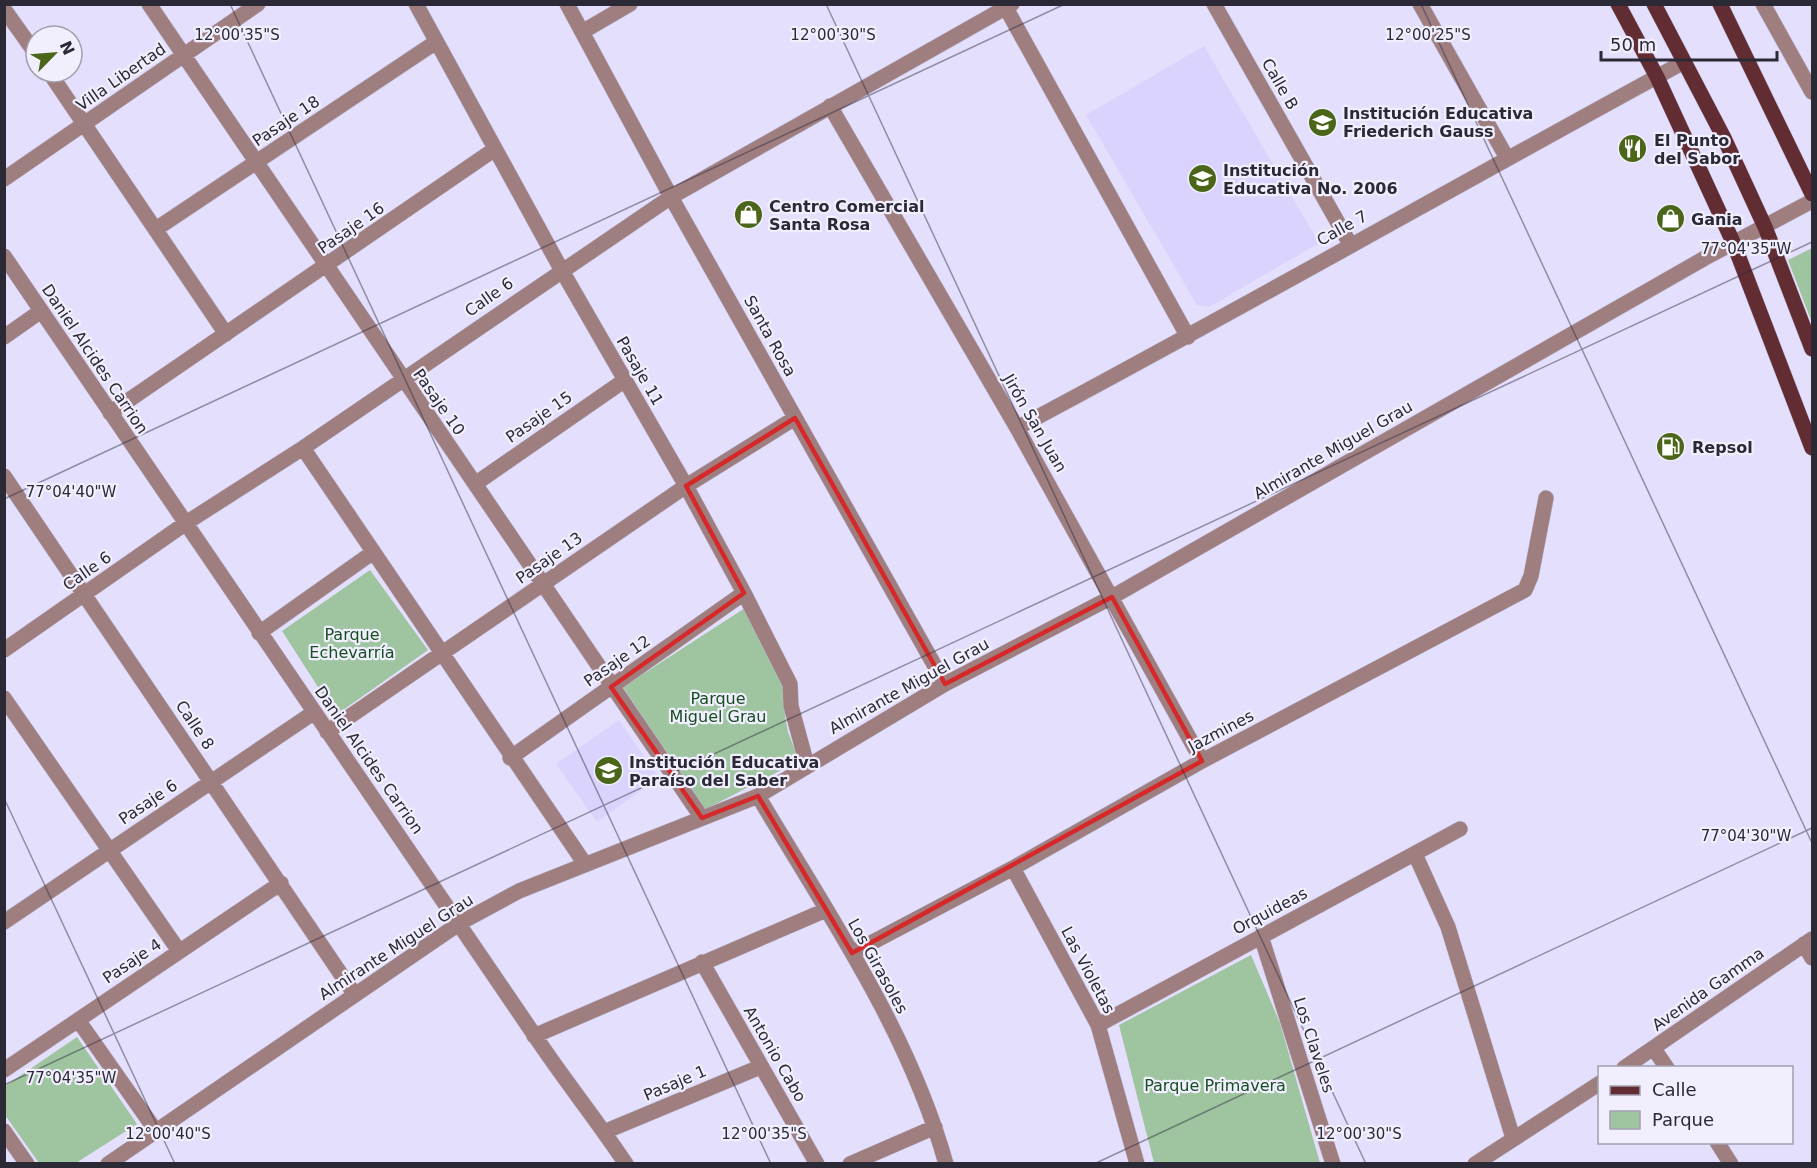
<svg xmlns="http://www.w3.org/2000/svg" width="1817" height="1168" font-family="'DejaVu Sans',sans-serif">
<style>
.built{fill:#dad3fd}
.green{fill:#9ec4a0}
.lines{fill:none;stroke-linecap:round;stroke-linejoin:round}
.minor-casing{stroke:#bfbbd5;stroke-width:16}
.major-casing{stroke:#bfbbd5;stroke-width:16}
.minor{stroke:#9f7e80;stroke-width:15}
.major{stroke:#612c32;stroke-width:15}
.marked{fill:none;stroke:#d62828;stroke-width:4.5;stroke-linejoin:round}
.ticks{fill:none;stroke:#2c2937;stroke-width:1.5;stroke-opacity:0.45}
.labels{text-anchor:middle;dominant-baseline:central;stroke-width:4.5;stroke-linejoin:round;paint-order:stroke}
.street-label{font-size:16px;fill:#2c2937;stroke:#f1effd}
.poi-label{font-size:16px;font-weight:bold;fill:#2c2937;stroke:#f1effd;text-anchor:start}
.park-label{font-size:16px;fill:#154e20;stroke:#f1effd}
.ticks-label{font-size:15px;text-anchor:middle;fill:#2c2937;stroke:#f1effd;stroke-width:4.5;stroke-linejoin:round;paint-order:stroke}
</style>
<rect width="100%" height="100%" fill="#e4dffc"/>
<!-- built -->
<path class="built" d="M1204 46 1319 243 1209 307 1197 305 1086 115Z
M619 720 659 778 597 822 556 764Z"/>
<!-- green -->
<path class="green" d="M1812 248V323L1788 260Z
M370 570 428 650 336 715 282 631Z
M745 608 777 666 786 697 785 717 788 732 799 761 704 810 623 687Z
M1251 955 1280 1023 1320 1163H1154L1119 1025Z
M77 1037 137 1124 76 1163H39L5 1115V1086Z"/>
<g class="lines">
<defs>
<path id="minor" d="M149 4 702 818
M416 4 561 269 686 486 744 593 790 684 791 706 807 765
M567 4 671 197 945 684
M1214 4 1350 244
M1420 4 1507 158
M1763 4 1812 92
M1006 8 1188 337
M4 9 36 54
M582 32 630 4
M49 72 226 334
M830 106 1017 428 1202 761
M4 179 258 4
M156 229 436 42
M4 256C179 516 358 773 533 1033 562 1077 596 1119 626 1164
M4 337 41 311
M110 413 495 149
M1017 428C1241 309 1461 183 1684 62
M303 448 585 864
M4 476 355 995
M475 484 625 380
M259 633 372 553
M4 650 186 523 303 448 671 197 1012 4
M4 698 179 951
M327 732 686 486 795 418
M510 758 744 593
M758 796C828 914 909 1031 946 1164
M1415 854 1448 927 1513 1138
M1013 868 1098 1025 1137 1164
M4 922 313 713
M1261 936 1333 1164
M1804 944 1812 958
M852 953 1013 868 1202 761 1525 590 1531 576 1546 498
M702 962 817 1164
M78 1020 156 1131
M1098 1025 1460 829
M534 1036 826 910
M1654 1049 1667 1068
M1624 1068 1812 939
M4 1070 281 883
M4 1131 27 1164
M604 1132 760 1067
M1717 1142 1731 1164
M108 1164 460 923 519 891 758 796 945 684 1112 597 1705 258 1812 201
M850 1164 935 1127
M1475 1164 1600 1083"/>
<path id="major" d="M1618 4 1657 77 1733 242 1812 448
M1654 4 1724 138 1765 227 1812 349
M1720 4 1812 194"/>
</defs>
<!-- minor casing -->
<use href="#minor" class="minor-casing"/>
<!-- major casing -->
<use href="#major" class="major-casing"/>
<!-- minor -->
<use href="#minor" class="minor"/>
<!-- major -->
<use href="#major" class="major"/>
</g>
<!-- marked area -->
<path class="marked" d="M795 418 945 684 1112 597 1202 761 852 953 758 796 702 818 611 687 744 593 686 486Z"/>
<!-- ticks -->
<path class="ticks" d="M230 4 771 1164M826 4 1366 1164M1421 4 1812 843M4 499 1065 4M4 798 175 1164M4 1085 1812 242M1094 1164 1812 828"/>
<!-- icons -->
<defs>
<symbol id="school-disc" viewBox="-11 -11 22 22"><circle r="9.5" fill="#4b6618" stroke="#f1effd"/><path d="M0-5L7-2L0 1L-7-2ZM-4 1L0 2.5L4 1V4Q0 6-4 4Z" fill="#fff"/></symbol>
<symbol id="restaurant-disc" viewBox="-11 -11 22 22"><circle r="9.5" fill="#4b6618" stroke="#f1effd"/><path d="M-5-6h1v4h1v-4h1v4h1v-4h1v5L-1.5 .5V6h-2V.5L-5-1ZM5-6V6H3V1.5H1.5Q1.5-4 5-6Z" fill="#fff"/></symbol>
<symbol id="shop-disc" viewBox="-11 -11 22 22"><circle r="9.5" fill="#4b6618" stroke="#f1effd"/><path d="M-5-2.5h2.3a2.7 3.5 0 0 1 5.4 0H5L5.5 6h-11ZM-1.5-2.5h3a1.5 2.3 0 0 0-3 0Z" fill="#fff"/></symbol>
<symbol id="fuel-disc" viewBox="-11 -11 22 22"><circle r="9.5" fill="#4b6618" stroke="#f1effd"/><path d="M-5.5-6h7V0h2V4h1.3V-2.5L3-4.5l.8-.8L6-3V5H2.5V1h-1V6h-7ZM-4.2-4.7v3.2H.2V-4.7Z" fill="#fff"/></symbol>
</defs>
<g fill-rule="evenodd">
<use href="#school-disc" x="1306" y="106" width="33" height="33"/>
<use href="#restaurant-disc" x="1616" y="132" width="33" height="33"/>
<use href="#school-disc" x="1186" y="162" width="33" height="33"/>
<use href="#shop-disc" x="732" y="198" width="33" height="33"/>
<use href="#shop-disc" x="1654" y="202" width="33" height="33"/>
<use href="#fuel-disc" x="1654" y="430" width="33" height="33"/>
<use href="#school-disc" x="592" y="754" width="33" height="33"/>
</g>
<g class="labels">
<!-- street labels -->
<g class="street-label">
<text transform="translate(121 77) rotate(-35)">Villa Libertad</text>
<text transform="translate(1280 84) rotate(60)">Calle B</text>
<text transform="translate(286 121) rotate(-34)">Pasaje 18</text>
<text transform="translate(351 228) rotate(-35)">Pasaje 16</text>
<text transform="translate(1342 228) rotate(-29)">Calle 7</text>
<text transform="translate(489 297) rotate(-35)">Calle 6</text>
<text transform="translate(770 336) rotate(61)">Santa Rosa</text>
<text transform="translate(95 359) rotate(56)">Daniel Alcides Carrion</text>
<text transform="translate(640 371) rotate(60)">Pasaje 11</text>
<text transform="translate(439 402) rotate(55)">Pasaje 10</text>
<text transform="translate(539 417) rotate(-35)">Pasaje 15</text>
<text transform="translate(1035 423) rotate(60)">Jirón San Juan</text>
<text transform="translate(1333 450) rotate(-30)">Almirante Miguel Grau</text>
<text transform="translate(549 558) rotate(-35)">Pasaje 13</text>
<text transform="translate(87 571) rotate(-35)">Calle 6</text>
<text transform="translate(617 661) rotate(-35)">Pasaje 12</text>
<text transform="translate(909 686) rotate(-29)">Almirante Miguel Grau</text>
<text transform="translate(195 725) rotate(56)">Calle 8</text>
<text transform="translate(1221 731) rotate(-28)">Jazmines</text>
<text transform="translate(369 760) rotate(55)">Daniel Alcides Carrion</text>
<text transform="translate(148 802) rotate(-34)">Pasaje 6</text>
<text transform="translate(1270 911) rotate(-28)">Orquideas</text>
<text transform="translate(396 947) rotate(-33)">Almirante Miguel Grau</text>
<text transform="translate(132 961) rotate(-34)">Pasaje 4</text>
<text transform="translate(878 966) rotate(61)">Los Girasoles</text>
<text transform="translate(1088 970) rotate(62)">Las Violetas</text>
<text transform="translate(1708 989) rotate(-35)">Avenida Gamma</text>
<text transform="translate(1314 1045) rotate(72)">Los Claveles</text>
<text transform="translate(775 1054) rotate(60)">Antonio Cabo</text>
<text transform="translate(675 1083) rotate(-23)">Pasaje 1</text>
</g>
<!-- poi labels -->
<g class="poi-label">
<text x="1343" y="113">Institución Educativa<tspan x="1343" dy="18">Friederich Gauss</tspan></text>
<text x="1654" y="140">El Punto<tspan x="1654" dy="18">del Sabor</tspan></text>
<text x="1223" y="170">Institución<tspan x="1223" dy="18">Educativa No. 2006</tspan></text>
<text x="769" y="206">Centro Comercial<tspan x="769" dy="18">Santa Rosa</tspan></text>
<text x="1691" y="219">Gania</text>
<text x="1692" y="447">Repsol</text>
<text x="629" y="762">Institución Educativa<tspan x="629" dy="18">Paraíso del Saber</tspan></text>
</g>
<!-- park labels -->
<g class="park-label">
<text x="352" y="634">Parque<tspan x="352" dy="18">Echevarría</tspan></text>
<text x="718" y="698">Parque<tspan x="718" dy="18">Miguel Grau</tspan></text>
<text x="1215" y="1085">Parque Primavera</text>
</g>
</g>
<g class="ticks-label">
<text x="237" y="40">12°00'35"S</text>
<text x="833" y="40">12°00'30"S</text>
<text x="1428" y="40">12°00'25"S</text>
<text x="1746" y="254">77°04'35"W</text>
<text x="71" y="497">77°04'40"W</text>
<text x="1746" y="841">77°04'30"W</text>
<text x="71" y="1083">77°04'35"W</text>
<text x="168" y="1139">12°00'40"S</text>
<text x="764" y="1139">12°00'35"S</text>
<text x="1359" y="1139">12°00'30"S</text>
</g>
<!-- border -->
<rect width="1817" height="1168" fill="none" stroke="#2c2937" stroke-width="12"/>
<!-- legend -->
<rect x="1598" y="1066" width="195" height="78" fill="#f1effd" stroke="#a2a0ae" stroke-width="1.5"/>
<rect x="1610" y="1086" width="30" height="9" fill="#612c32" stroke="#a2a0ae" stroke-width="1.5"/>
<text x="1652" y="1096" font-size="18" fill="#2c2937">Calle</text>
<rect x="1610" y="1111" width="30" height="18" fill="#9ec4a0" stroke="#a2a0ae" stroke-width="1.5"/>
<text x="1652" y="1126" font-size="18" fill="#2c2937">Parque</text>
<!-- north arrow -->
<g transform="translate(54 54) rotate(65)"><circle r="28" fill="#f1effd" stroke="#a2a0ae" stroke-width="1.5"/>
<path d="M0-4.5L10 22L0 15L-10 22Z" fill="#4b6618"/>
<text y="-9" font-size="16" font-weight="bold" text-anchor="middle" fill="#2c2937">N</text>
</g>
<!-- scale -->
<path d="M1601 51v9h176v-9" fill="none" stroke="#2c2937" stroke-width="3"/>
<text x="1610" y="51" font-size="18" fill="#2c2937" stroke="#f1effd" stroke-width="4.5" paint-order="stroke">50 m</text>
</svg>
